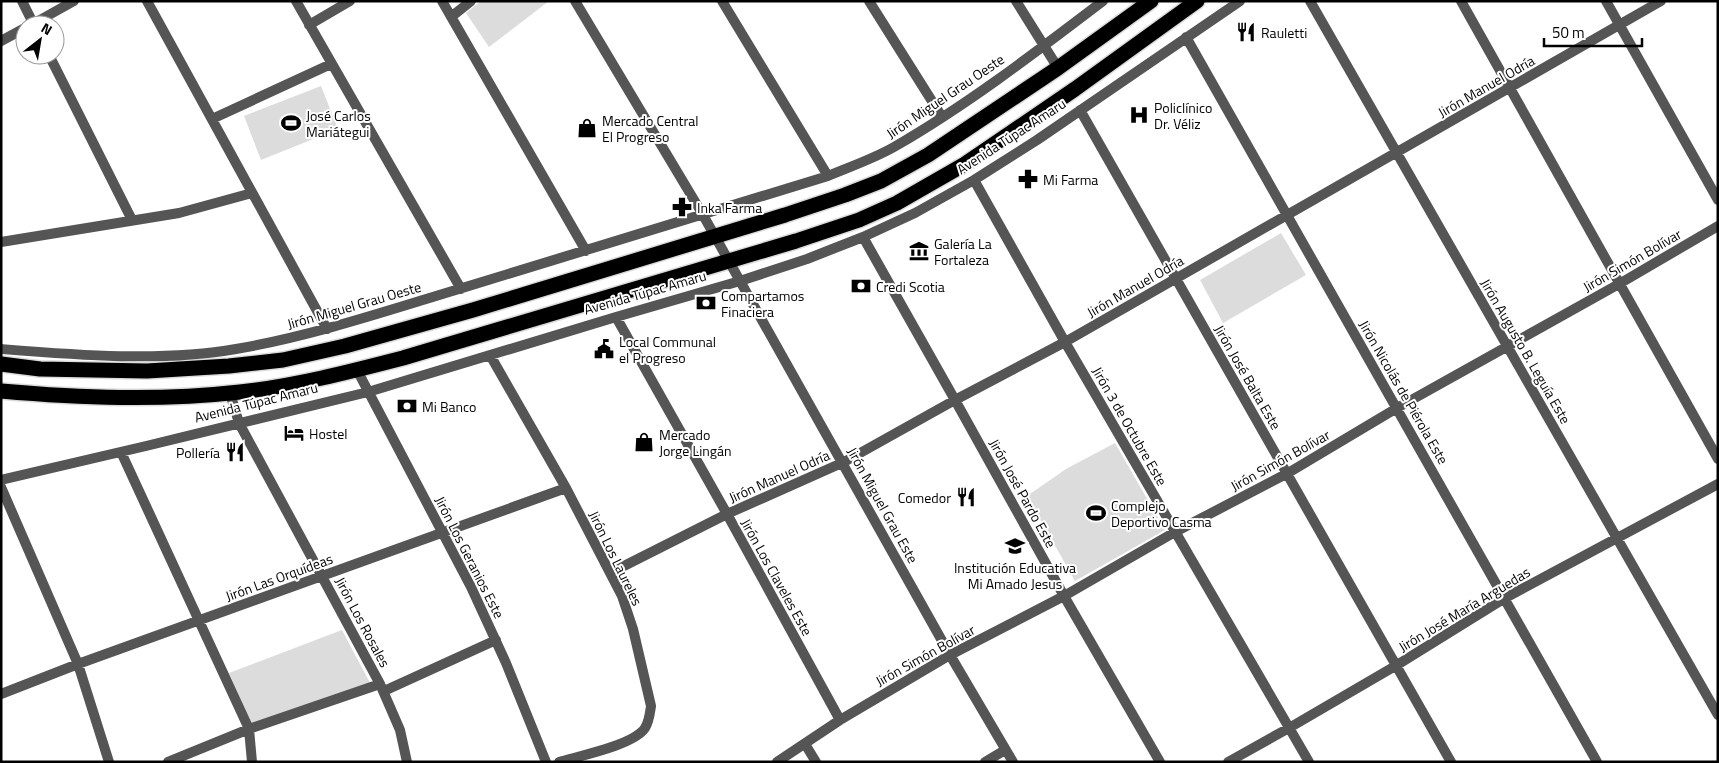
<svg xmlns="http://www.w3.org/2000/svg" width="1719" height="763" font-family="'Titillium Web',sans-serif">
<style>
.green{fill:#dcdcdc}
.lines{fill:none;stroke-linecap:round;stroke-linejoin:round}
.highway-casing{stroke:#dbdbdb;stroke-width:18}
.street{stroke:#555;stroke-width:10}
.highway{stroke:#000;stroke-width:15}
.labels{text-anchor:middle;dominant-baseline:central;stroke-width:4;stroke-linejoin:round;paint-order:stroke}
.poi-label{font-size:14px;fill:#000;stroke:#fff;text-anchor:start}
.street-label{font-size:14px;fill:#000;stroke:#fff}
</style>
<rect width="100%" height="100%" fill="#fff"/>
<!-- green -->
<path class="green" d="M481 1H549L489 47 466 13Z
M321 86 338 129 261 160 244 116Z
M1281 233 1306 275 1223 323 1200 280Z
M1115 443 1165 530 1075 581 1027 496 1066 469Z
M342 630 370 683 252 724 229 673Z"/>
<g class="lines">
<defs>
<path id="highway" d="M1 364 40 369 147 371 229 366 283 360 345 346 473 310 785 215 845 195 881 181 928 155 1058 68 1151 1
M1 391C81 398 160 401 240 392 295 386 349 372 403 358L796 241 859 220 897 203 965 164 1075 89 1197 1"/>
</defs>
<!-- highway casing -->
<use href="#highway" class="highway-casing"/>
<!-- street -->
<path class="street" d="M22 1 34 25
M147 1 327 329
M296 1 461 289
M442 1 586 251
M575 1 703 215 950 655 1013 762
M722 1 828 176
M869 1 942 117
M1016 1 1058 68
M1310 1 1718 715
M1461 1 1718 459
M1606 1 1718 200
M451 17 471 1
M31 25 74 1
M309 25 350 1
M1186 37 1597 762
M1 41 25 28
M49 55 132 220
M1080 110 1451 762
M212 119 331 64
M974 180 1065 342 1309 762
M863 237 955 400 1064 596 1160 762
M1 242 179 213 252 193
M616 317 727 514 840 720
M1 349C76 355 162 362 236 349 312 336 386 311 459 289 582 252 705 214 828 176 849 167 873 159 894 147 967 105 1036 52 1103 1
M490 355 566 488 622 596 633 629 651 706C650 713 649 722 645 728 634 745 579 756 559 762
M357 370 471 587 506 663 546 762
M230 393 239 423 380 684 400 730 407 762
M121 452 249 729 252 762
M1 480 146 446 368 392 616 317 740 281 807 259 863 237 915 213 974 180 1037 140 1240 1
M1 487 78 664 109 762
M610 573 727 514 844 462 955 400 1065 342 1661 1
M384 691 496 640
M1 694 78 664 566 488
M805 744 816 762
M168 762 249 729 380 684
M777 762 840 720 950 655 1064 596 1175 532 1288 473 1397 408 1619 284 1718 226
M985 762 1005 750
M1228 762 1289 728 1397 665 1505 598 1718 484"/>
<!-- highway -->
<use href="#highway" class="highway"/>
</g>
<!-- icons -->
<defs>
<symbol id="restaurant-bare" viewBox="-9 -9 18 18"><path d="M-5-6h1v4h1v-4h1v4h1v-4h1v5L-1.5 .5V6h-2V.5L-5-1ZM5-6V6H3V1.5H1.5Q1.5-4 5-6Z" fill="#000" stroke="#fff" stroke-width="2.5" paint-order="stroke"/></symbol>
<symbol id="hospital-bare" viewBox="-9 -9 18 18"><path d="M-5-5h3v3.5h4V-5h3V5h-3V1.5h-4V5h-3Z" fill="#000" stroke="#fff" stroke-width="2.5" paint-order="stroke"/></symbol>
<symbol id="stadium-bare" viewBox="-9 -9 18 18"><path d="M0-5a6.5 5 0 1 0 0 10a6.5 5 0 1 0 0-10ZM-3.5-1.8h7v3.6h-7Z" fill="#000" stroke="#fff" stroke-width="2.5" paint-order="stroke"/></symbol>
<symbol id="shop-bare" viewBox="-9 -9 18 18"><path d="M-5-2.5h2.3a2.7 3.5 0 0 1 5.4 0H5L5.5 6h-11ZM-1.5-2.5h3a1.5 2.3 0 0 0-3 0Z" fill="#000" stroke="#fff" stroke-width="2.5" paint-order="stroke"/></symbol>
<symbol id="pharmacy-bare" viewBox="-9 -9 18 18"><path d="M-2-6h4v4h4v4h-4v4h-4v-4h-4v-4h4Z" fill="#000" stroke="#fff" stroke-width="2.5" paint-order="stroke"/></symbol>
<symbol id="museum-bare" viewBox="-9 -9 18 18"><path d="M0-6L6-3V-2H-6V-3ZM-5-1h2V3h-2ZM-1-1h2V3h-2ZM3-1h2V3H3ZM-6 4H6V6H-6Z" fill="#000" stroke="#fff" stroke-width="2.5" paint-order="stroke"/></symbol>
<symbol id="bank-bare" viewBox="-9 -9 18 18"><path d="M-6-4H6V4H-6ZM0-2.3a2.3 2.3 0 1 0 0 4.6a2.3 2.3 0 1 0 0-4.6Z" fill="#000" stroke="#fff" stroke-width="2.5" paint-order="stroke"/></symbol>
<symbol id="civic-bare" viewBox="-9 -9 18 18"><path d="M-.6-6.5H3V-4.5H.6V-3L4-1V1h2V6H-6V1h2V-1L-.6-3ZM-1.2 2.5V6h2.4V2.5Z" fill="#000" stroke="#fff" stroke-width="2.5" paint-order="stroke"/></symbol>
<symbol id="hotel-bare" viewBox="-9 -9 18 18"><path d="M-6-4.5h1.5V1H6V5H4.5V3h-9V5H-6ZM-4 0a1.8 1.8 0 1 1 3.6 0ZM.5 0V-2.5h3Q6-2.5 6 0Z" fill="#000" stroke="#fff" stroke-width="2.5" paint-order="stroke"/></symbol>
<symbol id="school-bare" viewBox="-9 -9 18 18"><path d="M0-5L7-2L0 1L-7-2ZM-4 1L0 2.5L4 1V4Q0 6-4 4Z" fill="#000" stroke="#fff" stroke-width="2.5" paint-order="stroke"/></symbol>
</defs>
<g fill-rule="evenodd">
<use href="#restaurant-bare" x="1232" y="18" width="28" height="28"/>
<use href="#hospital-bare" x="1125" y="101" width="28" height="28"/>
<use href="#stadium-bare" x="277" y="109" width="28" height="28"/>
<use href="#shop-bare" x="573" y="114" width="28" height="28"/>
<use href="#pharmacy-bare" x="1014" y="165" width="28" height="28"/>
<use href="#pharmacy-bare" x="668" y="193" width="28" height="28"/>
<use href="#museum-bare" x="905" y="237" width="28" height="28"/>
<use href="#bank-bare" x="847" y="272" width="28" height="28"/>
<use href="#bank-bare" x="692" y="289" width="28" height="28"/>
<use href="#civic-bare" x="590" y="335" width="28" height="28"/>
<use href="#bank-bare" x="393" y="392" width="28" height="28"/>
<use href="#hotel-bare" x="280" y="419" width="28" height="28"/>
<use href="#shop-bare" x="630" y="428" width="28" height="28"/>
<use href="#restaurant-bare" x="221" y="438" width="28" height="28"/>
<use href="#restaurant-bare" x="952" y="483" width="28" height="28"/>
<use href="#stadium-bare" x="1082" y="499" width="28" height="28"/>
<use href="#school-bare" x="1001" y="532" width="28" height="28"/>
</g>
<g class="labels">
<!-- poi labels -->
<g class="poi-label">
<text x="1261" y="32">Rauletti</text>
<text x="1154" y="107">Policlínico<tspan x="1154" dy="16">Dr. Véliz</tspan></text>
<text x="306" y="115">José Carlos<tspan x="306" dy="16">Mariátegui</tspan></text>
<text x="602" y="120">Mercado Central<tspan x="602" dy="16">El Progreso</tspan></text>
<text x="1043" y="179">Mi Farma</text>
<text x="697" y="207">Inka Farma</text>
<text x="934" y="243">Galería La<tspan x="934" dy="16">Fortaleza</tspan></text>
<text x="876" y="286">Credi Scotia</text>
<text x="721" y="295">Compartamos<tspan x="721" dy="16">Finaciera</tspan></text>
<text x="619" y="341">Local Communal<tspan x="619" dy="16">el Progreso</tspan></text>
<text x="422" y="406">Mi Banco</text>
<text x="309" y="433">Hostel</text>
<text x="659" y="434">Mercado<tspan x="659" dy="16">Jorge Lingán</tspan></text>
<text x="220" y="452" text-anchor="end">Pollería</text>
<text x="951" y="497" text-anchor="end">Comedor</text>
<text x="1111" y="505">Complejo<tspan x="1111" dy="16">Deportivo Casma</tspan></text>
<text x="1015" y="567" text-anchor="middle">Institución Educativa<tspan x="1015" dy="16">Mi Amado Jesus</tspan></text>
</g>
<!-- street labels -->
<g class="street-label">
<text transform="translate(1486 86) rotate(-30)">Jirón Manuel Odría</text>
<text transform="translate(945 96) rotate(-34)">Jirón Miguel Grau Oeste</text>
<text transform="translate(1011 136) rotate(-33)">Avenida Túpac Amaru</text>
<text transform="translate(1632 260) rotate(-30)">Jirón Simón Bolívar</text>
<text transform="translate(1135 286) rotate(-30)">Jirón Manuel Odría</text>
<text transform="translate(645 292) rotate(-16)">Avenida Túpac Amaru</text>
<text transform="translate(354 305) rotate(-16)">Jirón Miguel Grau Oeste</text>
<text transform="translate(1526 351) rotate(60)">Jirón Augusto B. Leguía Este</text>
<text transform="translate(1248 377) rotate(60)">Jirón José Balta Este</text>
<text transform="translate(1404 392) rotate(60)">Jirón Nicolás de Piérola Este</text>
<text transform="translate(256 402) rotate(-14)">Avenida Túpac Amaru</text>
<text transform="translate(1130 426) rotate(60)">Jirón 3 de Octubre Este</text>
<text transform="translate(1280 460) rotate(-29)">Jirón Simón Bolívar</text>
<text transform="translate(779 476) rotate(-24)">Jirón Manuel Odría</text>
<text transform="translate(1023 493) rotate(61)">Jirón José Pardo Este</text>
<text transform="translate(883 505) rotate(61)">Jirón Miguel Grau Este</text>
<text transform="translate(470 557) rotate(63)">Jirón Los Geranios Este</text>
<text transform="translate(616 558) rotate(64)">Jirón Los Laureles</text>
<text transform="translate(279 577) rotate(-20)">Jirón Las Orquídeas</text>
<text transform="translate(777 577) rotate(61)">Jirón Los Claveles Este</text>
<text transform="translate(1464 609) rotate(-31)">Jirón José María Arguedas</text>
<text transform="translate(363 622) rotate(62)">Jirón Los Rosales</text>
<text transform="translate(925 655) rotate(-29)">Jirón Simón Bolívar</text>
</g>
</g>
<!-- border -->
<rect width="1719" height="763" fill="none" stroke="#000000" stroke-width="5"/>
<!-- north arrow -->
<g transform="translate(40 40) rotate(31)"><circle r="24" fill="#ffffff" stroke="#999999"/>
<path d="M0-4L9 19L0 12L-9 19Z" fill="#000000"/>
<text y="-8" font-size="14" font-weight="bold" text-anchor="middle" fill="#000000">N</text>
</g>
<!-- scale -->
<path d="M1544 38v8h98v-8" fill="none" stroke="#000000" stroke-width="2.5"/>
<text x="1552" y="38" font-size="15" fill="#000000" stroke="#ffffff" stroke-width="4" paint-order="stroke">50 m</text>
</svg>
